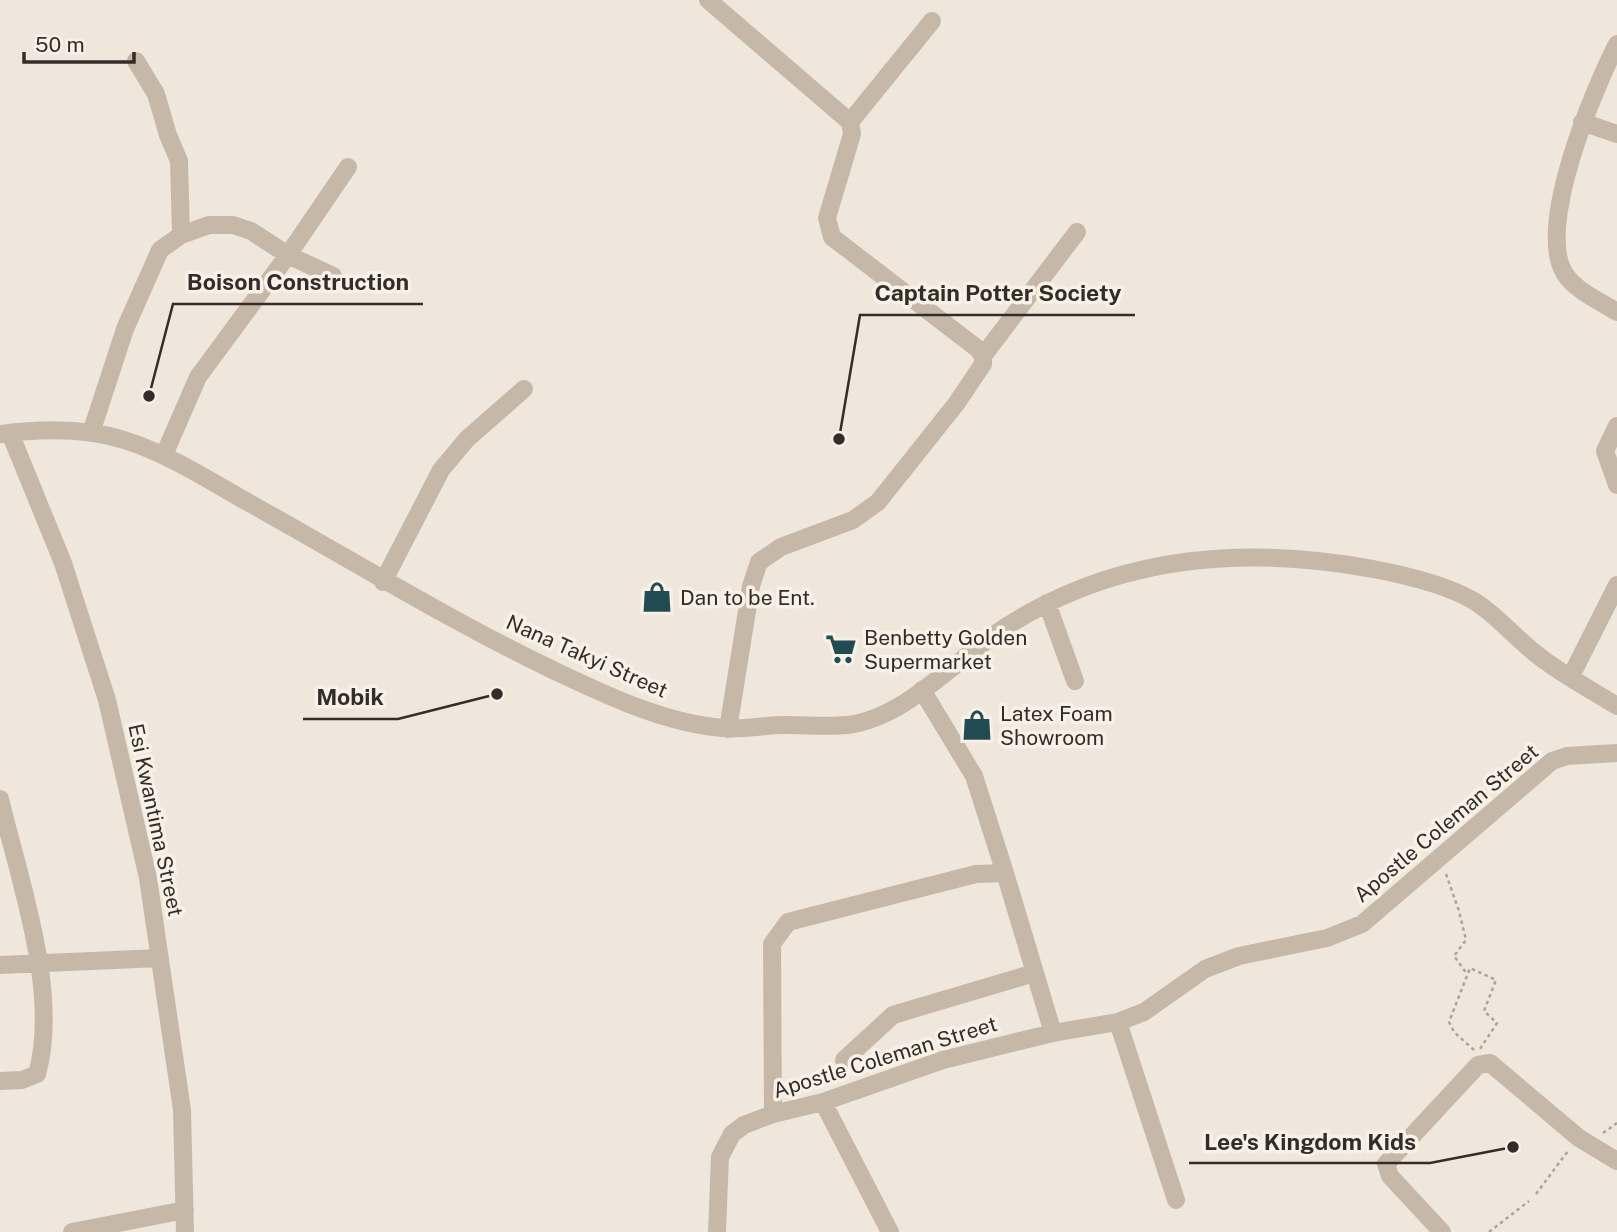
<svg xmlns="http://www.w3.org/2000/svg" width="1617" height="1232" font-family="'Public Sans',sans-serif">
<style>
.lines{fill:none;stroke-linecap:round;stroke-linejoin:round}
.path{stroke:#b2a294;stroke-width:2.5;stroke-dasharray:3.5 3.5;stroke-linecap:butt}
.minor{stroke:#c6b8a9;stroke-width:18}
.labels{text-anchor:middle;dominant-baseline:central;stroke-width:7;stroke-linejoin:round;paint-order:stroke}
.poi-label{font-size:21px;fill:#342c28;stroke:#f7f1e8;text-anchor:start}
.street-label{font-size:21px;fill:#342c28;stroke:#f7f1e8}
.leader{fill:none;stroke:#342c28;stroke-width:2.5}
.callout-dot{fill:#342c28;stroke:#f7f1e8;stroke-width:2.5}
.callout-label{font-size:23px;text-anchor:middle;font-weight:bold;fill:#342c28;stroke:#f7f1e8;stroke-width:7;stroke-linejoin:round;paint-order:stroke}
</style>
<rect width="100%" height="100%" fill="#efe7dc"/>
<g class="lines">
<!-- path -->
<path class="path" d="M1446 874 1459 911 1466 940 1454 956 1467 974
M1474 1050 1454 1032 1449 1022 1470 968 1496 980 1484 1011 1497 1023 1480 1049
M1603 1133 1617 1123
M1536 1194 1568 1151
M1489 1232 1529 1201"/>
<!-- minor -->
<path class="minor" d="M708 0 850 122 852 134 827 218 832 237 978 349 983 356V364L956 404 878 502 853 520 781 547 759 562 751 586 728 729
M1617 44C1594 89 1535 228 1565 274 1576 291 1600 301 1617 312
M136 61 156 94 168 135 179 161 181 235
M850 122 932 21
M1582 122 1617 134
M983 356 1077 232
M1617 426 1605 451 1617 485
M10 433 63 563 107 700 148 878 182 1110 185 1232
M91 433 125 329 160 250 181 235 209 225H233L251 231 288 255 333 276
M0 434C39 429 86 428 124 440 169 454 210 481 251 504 352 560 450 621 555 671 608 696 664 723 723 728 743 730 764 725 785 725 805 725 827 727 847 725 908 718 961 653 1012 623 1122 555 1248 546 1373 569 1405 575 1445 584 1474 601 1497 615 1514 637 1535 653 1559 673 1590 689 1617 706
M164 455 198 377 288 255 348 167
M383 582 441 470 467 439 524 389
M1047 603 1075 681
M1571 676 1617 585
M922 690 974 776 1005 873
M0 799C19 879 60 993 37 1074L22 1080 0 1081
M0 965 160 958
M1118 1022 1176 1200
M844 1060 893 1015 1034 973
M823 1102 890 1232
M773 1114 772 944 788 922 976 874 1005 873 1053 1033
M72 1232 185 1210
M717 1232 720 1157 732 1134 744 1125 773 1114 823 1102 943 1060 1053 1033 1118 1022 1144 1012 1205 969 1239 956 1327 938 1362 924 1552 761 1567 756 1617 753
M1442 1232 1390 1176 1386 1164 1478 1065 1490 1063 1579 1138 1617 1161"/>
</g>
<!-- icons -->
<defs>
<symbol id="shop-bare" viewBox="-9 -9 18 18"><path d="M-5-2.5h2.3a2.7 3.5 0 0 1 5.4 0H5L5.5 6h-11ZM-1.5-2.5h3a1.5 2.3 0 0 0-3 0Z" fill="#224c51" stroke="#f7f1e8" stroke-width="2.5" paint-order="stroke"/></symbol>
<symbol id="supermarket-bare" viewBox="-9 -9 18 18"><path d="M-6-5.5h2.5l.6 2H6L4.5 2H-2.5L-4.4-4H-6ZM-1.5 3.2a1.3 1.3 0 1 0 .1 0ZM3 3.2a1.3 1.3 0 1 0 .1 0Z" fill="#224c51" stroke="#f7f1e8" stroke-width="2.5" paint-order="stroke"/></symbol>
</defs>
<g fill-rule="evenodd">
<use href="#shop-bare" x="635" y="575" width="44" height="44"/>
<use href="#supermarket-bare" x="819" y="627" width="44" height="44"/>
<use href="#shop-bare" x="955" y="703" width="44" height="44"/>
</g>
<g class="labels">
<!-- poi labels -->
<g class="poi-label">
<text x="680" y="597">Dan to be Ent.</text>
<text x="864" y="637">Benbetty Golden<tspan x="864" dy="24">Supermarket</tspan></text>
<text x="1000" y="713">Latex Foam<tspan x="1000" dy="24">Showroom</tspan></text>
</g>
<!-- street labels -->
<g class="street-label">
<text transform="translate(587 656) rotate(24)">Nana Takyi Street</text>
<text transform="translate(156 820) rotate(78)">Esi Kwantima Street</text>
<text transform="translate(1446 823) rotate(-40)">Apostle Coleman Street</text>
<text transform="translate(885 1057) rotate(-17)">Apostle Coleman Street</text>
</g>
</g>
<!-- callouts -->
<path class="leader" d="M149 396L173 304H423M839 439L860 315H1135M497 694L398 719H303M1513 1147L1430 1163H1189"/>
<g class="callout-dot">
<circle cx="149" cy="396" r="7"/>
<circle cx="839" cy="439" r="7"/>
<circle cx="497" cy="694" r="7"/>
<circle cx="1513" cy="1147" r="7"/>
</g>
<g class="callout-label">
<text x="298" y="290">Boison Construction</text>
<text x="998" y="301">Captain Potter Society</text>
<text x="350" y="705">Mobik</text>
<text x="1310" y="1150">Lee's Kingdom Kids</text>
</g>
<!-- scale -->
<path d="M24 52v10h110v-10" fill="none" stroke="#342c28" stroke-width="3.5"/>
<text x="35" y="52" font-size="21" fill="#342c28" stroke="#f7f1e8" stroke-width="5" paint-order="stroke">50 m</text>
</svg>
